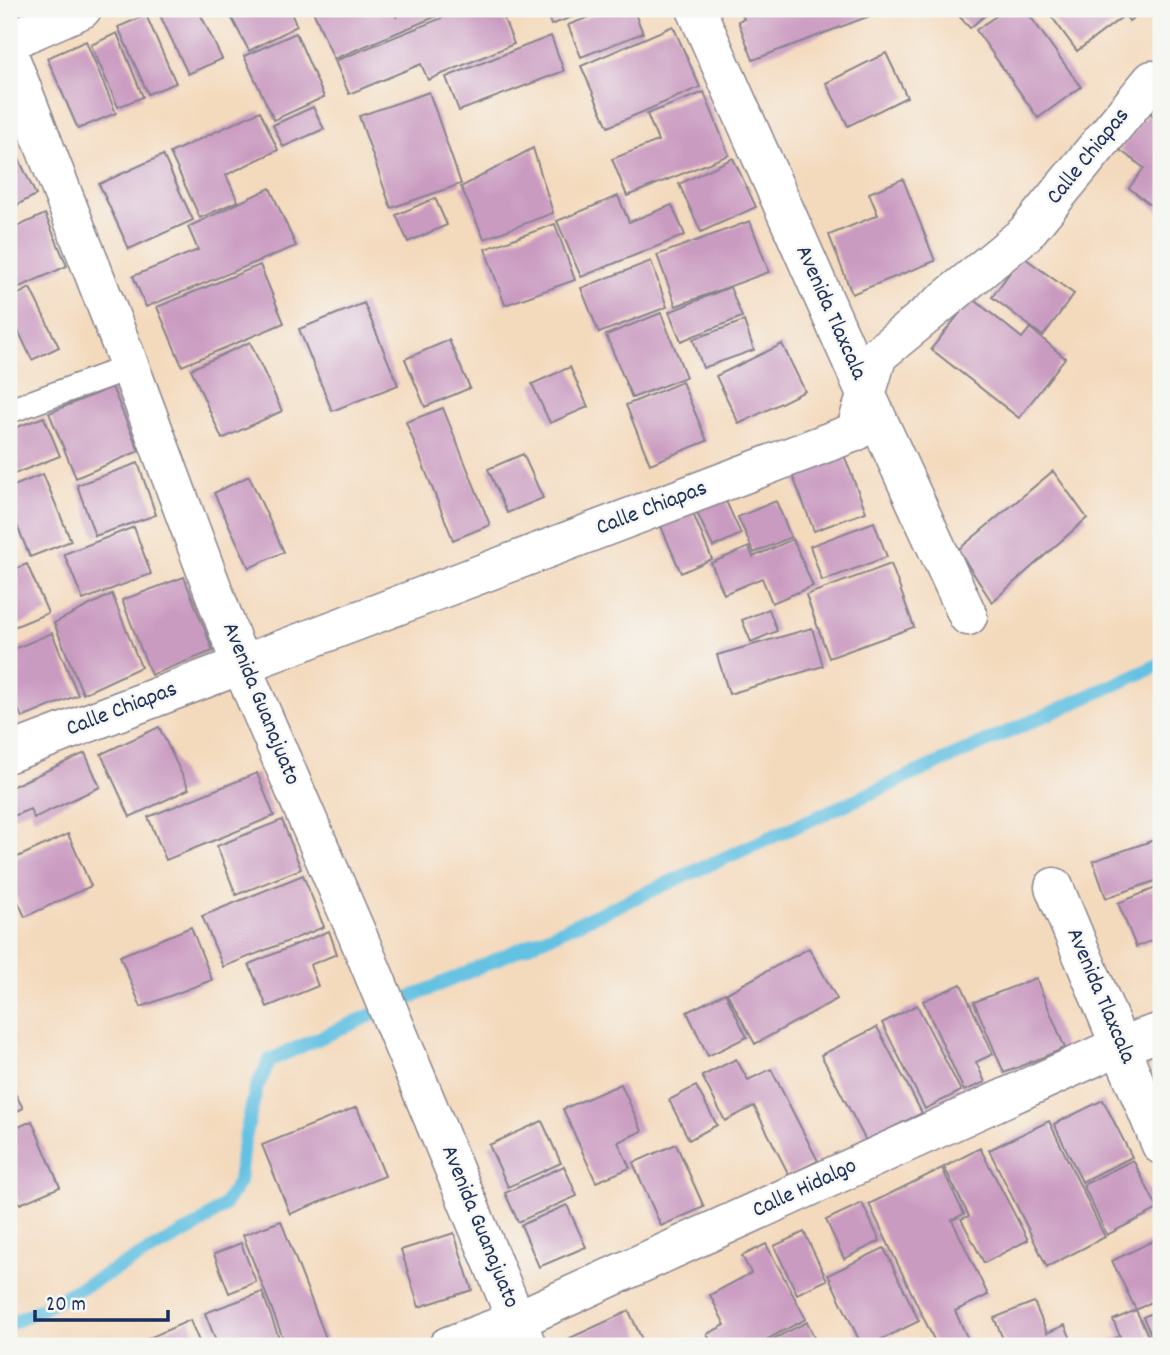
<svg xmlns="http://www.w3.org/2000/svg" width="1170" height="1355" font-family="Dekko,sans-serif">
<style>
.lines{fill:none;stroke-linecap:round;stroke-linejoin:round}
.stream{stroke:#64c1e2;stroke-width:14}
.building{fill:#ca9bc1}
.service-casing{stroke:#88848e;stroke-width:27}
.minor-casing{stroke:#88848e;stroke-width:41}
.service{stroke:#fff;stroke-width:24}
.minor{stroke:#fff;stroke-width:38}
.labels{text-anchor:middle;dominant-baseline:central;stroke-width:5;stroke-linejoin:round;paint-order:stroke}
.street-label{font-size:23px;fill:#1b2f5e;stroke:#f6f6f2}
</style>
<rect width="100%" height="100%" fill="#f6f6f2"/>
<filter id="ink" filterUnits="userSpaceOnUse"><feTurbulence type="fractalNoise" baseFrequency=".0143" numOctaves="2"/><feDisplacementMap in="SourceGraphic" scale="14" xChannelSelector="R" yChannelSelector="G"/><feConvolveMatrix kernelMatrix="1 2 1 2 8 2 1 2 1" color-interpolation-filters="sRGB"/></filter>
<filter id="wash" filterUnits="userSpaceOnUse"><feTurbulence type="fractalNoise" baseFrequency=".00686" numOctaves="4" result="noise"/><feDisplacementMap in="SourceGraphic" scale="28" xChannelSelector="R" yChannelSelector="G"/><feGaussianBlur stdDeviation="1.57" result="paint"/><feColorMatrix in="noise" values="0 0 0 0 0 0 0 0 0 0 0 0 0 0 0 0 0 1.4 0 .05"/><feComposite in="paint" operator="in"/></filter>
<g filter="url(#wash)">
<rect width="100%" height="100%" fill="#f4dabd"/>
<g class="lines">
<!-- stream -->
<path class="stream" d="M9 1324 35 1312 197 1226 224 1205 239 1182 242 1152 256 1089 270 1060 1161 664"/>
</g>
<g id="blocks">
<!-- building -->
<path class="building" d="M157 9H198L222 59 188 74Z
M227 9H289L297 26 249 51Z
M312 9H392L397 18 393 9H454L334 59Z
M464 9H500L514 44 428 80 421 64 349 94 335 61Z
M545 9H593L551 25Z
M610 9H633L643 33 581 57 568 25Z
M740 9H882L883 11 753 60 738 21 744 19Z
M967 9H986L989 12 970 28 959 16Z
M1006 9H1025L1081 87 1038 118 976 30Z
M1046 9H1145L1129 21 1125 15 1077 51Z
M146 15 176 83 148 94 118 27Z
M673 26 700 87 608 127 581 66Z
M117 33 143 97 118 107 91 45Z
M296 33 324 97 274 120 244 56Z
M551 36 564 71 459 111 446 77Z
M86 41 116 113 78 129 47 58Z
M886 53 907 97 848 126 826 83Z
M429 92 461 184 391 208 359 116Z
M704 92 729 155 627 196 612 159 658 141 647 114Z
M313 107 324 129 283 147 273 125Z
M260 111 278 150 226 175 238 201 200 218 170 153Z
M1149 112 1161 122V213L1129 188 1144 168 1120 150Z
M9 138 36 195 9 209Z
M533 148 553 213 484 239 461 187Z
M163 155 193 220 129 249 99 184Z
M733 158 756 207 701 232 679 184Z
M903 179 935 261 852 294 829 235 878 215 869 193Z
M270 188 296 246 146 307 133 276 198 250 188 227Z
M618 196 629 222 672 205 685 235 581 277 557 221Z
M435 198 447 225 408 242 396 215Z
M45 214 67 266 9 292V221L12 229Z
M750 221 769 272 676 306 657 255Z
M555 224 575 280 505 305 485 249Z
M1022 256 1074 294 1043 336 992 297Z
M651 261 667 307 599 333 581 288Z
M260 265 284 323 182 366 157 307Z
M730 287 742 317 681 341 669 312Z
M30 288 59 347 32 360 9 311V299Z
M972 298 1022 338 1030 328 1065 358 1019 418 931 349Z
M364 303 398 385 332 411 299 329Z
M661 313 686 377 632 398 606 335Z
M744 321 754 350 703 368 693 339Z
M449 340 470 388 425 407 405 359Z
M250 342 282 411 222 439 191 369Z
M782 344 805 391 739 424 716 376Z
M570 367 588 407 550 423 532 384Z
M682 382 707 441 650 464 626 405Z
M112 387 139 451 76 478 49 413Z
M443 408 490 525 453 540 406 422Z
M44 417 60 456 9 476V430Z
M523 454 543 498 507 513 488 469Z
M844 455 866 512 814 531 792 474Z
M138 463 156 515 95 536 77 485Z
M1053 471 1087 518 992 602 958 550Z
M43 474 71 541 30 557 9 506V488Z
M249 476 284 552 249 568 214 493Z
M720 488 741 534 713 547 692 502Z
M776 501 791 537 754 553 738 517Z
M689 504 712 559 681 573 657 517Z
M874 522 887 557 822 581 810 546Z
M134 527 151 574 83 600 64 554Z
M793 539 813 586 772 603 762 578 724 594 711 563 749 547 753 557Z
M27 564 48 613 9 629V571Z
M891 564 914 627 829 658 806 595Z
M184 577 213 651 151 675 122 600Z
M112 594 141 667 83 694 54 623Z
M769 609 777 631 751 642 742 620Z
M812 628 823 666 729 694 717 655Z
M52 633 78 695 22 718 9 688V651Z
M159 727 189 789 130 817 101 754Z
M85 753 100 787 34 818 30 809 9 818V788Z
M257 773 274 816 166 860 148 817Z
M282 820 301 869 236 895 217 846Z
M68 834 91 886 25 917 9 882V861Z
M1160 838 1161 879 1106 898 1093 861Z
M303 875 324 927 223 967 202 916Z
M1161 886V937L1136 947 1118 903Z
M191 927 212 980 141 1007 120 956Z
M329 931 337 954 310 965 318 986 267 1007 249 964Z
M809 948 837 999 755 1044 727 993Z
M1036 978 1065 1048 1004 1073 974 1002Z
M961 984 993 1054 976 1062 985 1082 964 1091 923 1001Z
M725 993 747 1037 708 1056 687 1012Z
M917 1005 961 1091 925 1109 882 1023Z
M877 1027 922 1113 866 1141 821 1055Z
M736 1059 748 1080 771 1069 818 1161 789 1175 754 1106 725 1121 702 1076Z
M9 1082 23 1108 9 1116Z
M621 1084 642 1131 618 1142 630 1168 596 1182 563 1109Z
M696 1086 717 1125 689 1140 669 1100Z
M1103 1100 1132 1157 1082 1182 1054 1124Z
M357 1107 385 1176 290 1214 262 1145Z
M32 1121 60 1187 20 1204 9 1180V1131Z
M542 1121 561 1163 508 1187 489 1145Z
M1049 1121 1105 1237 1047 1267 989 1150Z
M676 1144 704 1207 661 1226 633 1163Z
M980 1148 1028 1240 984 1263 961 1219 969 1216 944 1167Z
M1133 1160 1158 1209 1107 1235 1083 1185Z
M564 1166 577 1196 518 1222 505 1193Z
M942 1168 964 1214 952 1220 988 1295 955 1311 968 1339 954 1346H937L869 1204Z
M862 1203 880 1241 844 1259 826 1220Z
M567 1205 586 1247 539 1267 521 1225Z
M281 1221 329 1346H286L243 1235Z
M804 1232 827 1280 797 1294 774 1246Z
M454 1233 472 1290 419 1307 401 1250Z
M1161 1237V1297L1136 1310 1112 1261Z
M241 1243 256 1282 229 1293 214 1254Z
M766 1244 806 1319 754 1346H714L707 1334 725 1325 710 1295 751 1273 742 1256Z
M884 1248 919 1321 868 1346H862L828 1275Z
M262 1292 282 1346H218L205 1313Z
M1034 1302 1047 1333 1065 1325 1074 1346H1006L994 1318Z
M1161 1309V1346H1156L1143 1317Z
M1136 1310 1153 1346H1099L1120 1336 1113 1320Z
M629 1311 645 1346H574L570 1338Z
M190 1320 201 1346H141L140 1342Z
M807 1322 814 1337 809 1339 813 1346H759Z"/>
</g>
</g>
<g filter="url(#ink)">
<use href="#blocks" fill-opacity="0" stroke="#88848e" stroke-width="2"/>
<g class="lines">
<defs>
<path id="service" d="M9 411 130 367"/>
<path id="minor" d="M696 9 867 396 968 616
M9 41 82 9
M9 55 130 367 241 665 357 934 527 1346
M9 753 855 432 878 355 1025 234 1152 80
M1054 887 1161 1145
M448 1346 517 1320 1121 1045 1161 1032"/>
</defs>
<!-- service casing -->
<use href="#service" class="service-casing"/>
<!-- minor casing -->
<use href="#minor" class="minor-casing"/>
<!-- service -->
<use href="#service" class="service"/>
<!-- minor -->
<use href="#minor" class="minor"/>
</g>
</g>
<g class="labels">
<!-- street labels -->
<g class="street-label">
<text transform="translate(1089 157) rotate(-51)">Calle Chiapas</text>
<text transform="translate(830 313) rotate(66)">Avenida Tlaxcala</text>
<text transform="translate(652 509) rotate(-21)">Calle Chiapas</text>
<text transform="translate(260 704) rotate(68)">Avenida Guanajuato</text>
<text transform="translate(122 710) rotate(-21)">Calle Chiapas</text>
<text transform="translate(1100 996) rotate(67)">Avenida Tlaxcala</text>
<text transform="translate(805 1189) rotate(-25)">Calle Hidalgo</text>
<text transform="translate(479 1227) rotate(68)">Avenida Guanajuato</text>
</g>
</g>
<!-- margin -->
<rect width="1170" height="1355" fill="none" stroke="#f6f6f2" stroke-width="35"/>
<!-- scale -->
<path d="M35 1310v10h133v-10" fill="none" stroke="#1b2f5e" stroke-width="3.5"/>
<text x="46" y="1310" font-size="21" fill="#1b2f5e" stroke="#f6f6f2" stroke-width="5" paint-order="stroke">20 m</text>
</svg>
